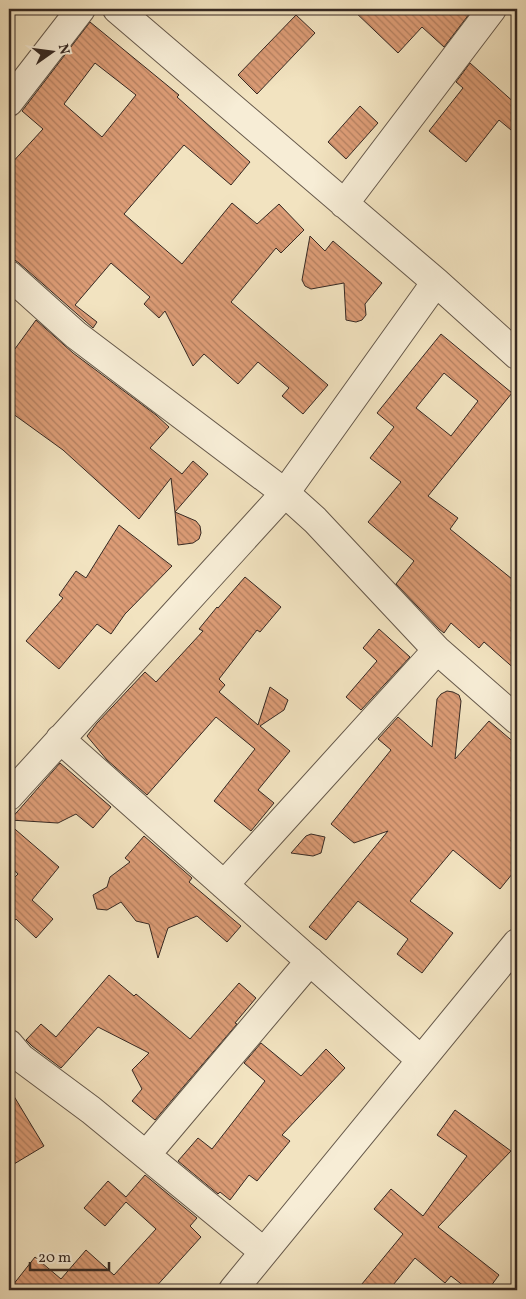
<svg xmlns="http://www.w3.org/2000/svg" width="526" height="1299" font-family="Vollkorn,serif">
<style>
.building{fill:url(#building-back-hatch);stroke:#362923;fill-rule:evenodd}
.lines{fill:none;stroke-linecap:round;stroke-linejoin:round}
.street-casing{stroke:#65584a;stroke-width:30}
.street{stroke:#f7edd6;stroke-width:28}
</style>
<defs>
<pattern id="building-back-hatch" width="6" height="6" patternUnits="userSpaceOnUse" patternTransform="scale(1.25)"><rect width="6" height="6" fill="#dc9c76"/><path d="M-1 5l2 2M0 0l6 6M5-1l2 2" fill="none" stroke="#b37f60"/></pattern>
</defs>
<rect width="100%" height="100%" fill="#f2e3c0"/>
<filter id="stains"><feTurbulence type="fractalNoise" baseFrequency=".004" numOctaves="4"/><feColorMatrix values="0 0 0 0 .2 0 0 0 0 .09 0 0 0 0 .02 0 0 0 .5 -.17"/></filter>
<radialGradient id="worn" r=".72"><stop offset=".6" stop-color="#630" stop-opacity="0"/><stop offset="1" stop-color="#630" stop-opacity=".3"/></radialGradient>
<!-- building -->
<path class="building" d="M352 9H473L444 47 422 27 398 53Z
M296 15 315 33 257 94 238 75Z
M90 22 179 95 177 97 250 162 231 185 184 145 124 214 182 264 232 203 257 224 279 204 304 230 281 253 276 248 231 302 328 385 303 414 282 396 289 388 258 362 238 384 204 354 193 366 165 311 159 318 144 304 150 297 111 263 75 305 97 322 93 328 19 263 9 256V166L43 129 22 111ZM95 63 136 95 102 137 64 104Z
M470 63 517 105V135L499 120 466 162 429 131 463 88 456 82Z
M360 106 378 123 346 159 328 142Z
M310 236 325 251 333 241 382 283 365 304 366 315 362 320 356 322 346 320 344 283 311 289 305 286 302 280Z
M36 320 73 353 156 415 169 427 150 448 182 474 193 461 208 474 175 512 171 478 139 519 63 450 9 411V357Z
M441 334 512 393 428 496 458 518 450 529 517 583V671L484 642 479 648 451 623 444 633 439 629 396 584 414 561 368 522 401 482 370 458 394 427 377 413ZM444 373 478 401 451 436 416 408Z
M175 512 196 521 200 526 201 533 199 539 193 543 178 545Z
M119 525 172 566 125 614 111 634 97 624 59 669 26 641 63 598 59 595 76 571 86 578Z
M245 577 281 607 260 632 257 630 219 679 225 685 219 692 258 725 270 687 288 700 284 710 260 726 290 751 258 790 274 803 251 831 214 801 255 749 216 717 147 795 107 760 87 736 97 723 145 672 156 682 203 631 199 629 217 607 218 608Z
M379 629 410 657 361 710 346 697 377 661 363 648Z
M447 691 453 692 459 695 461 701 455 759 489 721 517 745V868L500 889 453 850 410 901 453 933 422 973 397 954 408 939 358 901 326 940 309 927 388 831 354 843 331 824 391 750 378 739 398 717 432 747 437 699 441 694Z
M60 763 111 807 93 828 76 814 58 823 10 820Z
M9 824 59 867 32 900 53 919 36 938 16 919 9 927V879L11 881 18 874 9 866Z
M311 834 325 837 321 853 313 856 291 853 306 836Z
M144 836 192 878 189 882 241 926 227 942 197 916 168 928 158 958 149 924 136 921 121 902 107 910 97 909 93 895 107 887 110 877 130 862 125 858Z
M109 975 134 996 136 994 190 1039 239 983 256 998 235 1023 237 1024 155 1120 132 1101 142 1089 132 1070 149 1053 98 1027 61 1068 32 1046 26 1040 41 1024 56 1037Z
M261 1043 301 1076 326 1049 345 1068 282 1135 290 1141 257 1181 249 1175 230 1200 220 1192 218 1194 178 1161 198 1138 212 1149 265 1081 244 1063Z
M9 1088 44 1146 9 1167Z
M455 1110 511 1151 438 1227 499 1275 488 1290H469L451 1276 445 1283 415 1258 389 1290H357L403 1234 374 1209 391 1189 423 1216 467 1156 437 1135Z
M145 1175 197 1218 190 1226 201 1237 153 1290H9L35 1257 61 1279 86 1250 114 1275 156 1229 126 1202 105 1226 84 1208 108 1181 126 1197Z"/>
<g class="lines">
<defs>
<path id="street" d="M117 9 436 282 517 355
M9 102 81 9
M344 204 492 9
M9 275 76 335 285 493 315 520 437 650 517 720
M60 739 421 1060
M9 796 285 493 436 282
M224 885 437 650
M9 1044 21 1058 91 1110 264 1252
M146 1155 310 961
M233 1290 517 943"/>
</defs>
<!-- street casing -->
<use href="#street" class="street-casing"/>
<!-- street -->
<use href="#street" class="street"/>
</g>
<!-- margin -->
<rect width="526" height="1299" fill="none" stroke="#f2e3c0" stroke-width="30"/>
<rect x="10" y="10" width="506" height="1279" fill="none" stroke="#362923" stroke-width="2.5"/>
<rect x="15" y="15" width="496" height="1269" fill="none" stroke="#362923"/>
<!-- north arrow -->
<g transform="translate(52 52) rotate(76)" stroke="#f7edd6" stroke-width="4" paint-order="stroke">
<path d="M0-4L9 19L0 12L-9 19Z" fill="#362923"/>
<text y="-8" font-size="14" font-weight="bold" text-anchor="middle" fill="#362923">N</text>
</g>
<!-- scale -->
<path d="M30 1262v8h79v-8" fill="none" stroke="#362923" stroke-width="2.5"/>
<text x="38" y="1262" font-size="15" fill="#362923" stroke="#f7edd6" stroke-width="4" paint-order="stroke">20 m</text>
<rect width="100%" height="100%" filter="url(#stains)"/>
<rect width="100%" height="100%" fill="url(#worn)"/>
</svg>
